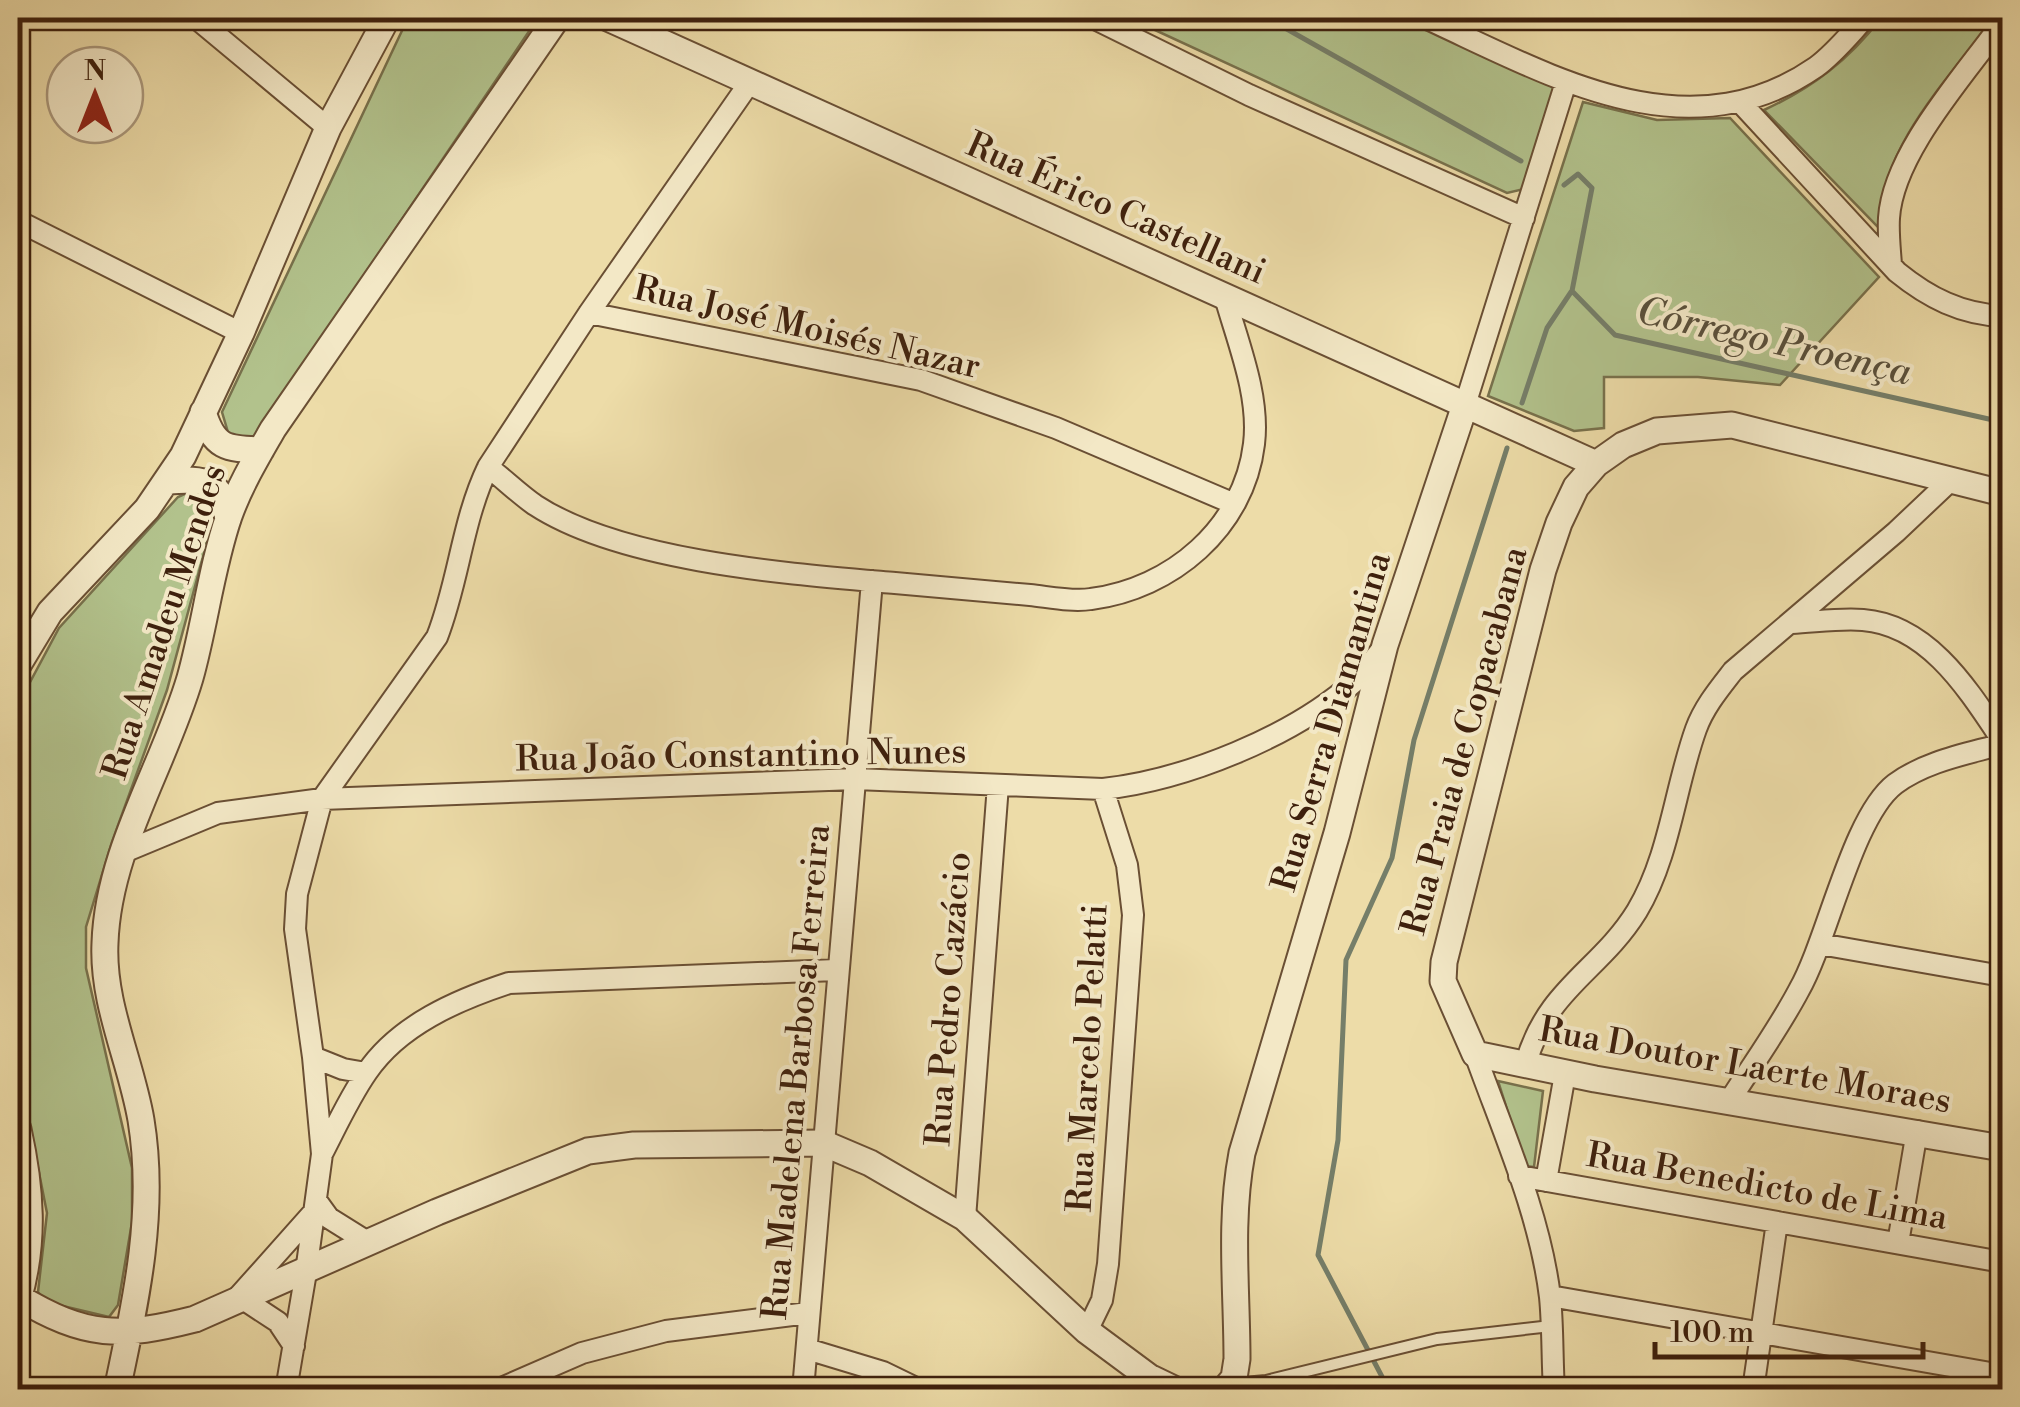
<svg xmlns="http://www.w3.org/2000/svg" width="2020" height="1407" font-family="'Libre Bodoni',serif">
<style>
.green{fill:#b2c28c;stroke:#78714c;stroke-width:2.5}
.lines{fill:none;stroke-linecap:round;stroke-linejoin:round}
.stream{stroke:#757e69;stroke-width:5}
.service-casing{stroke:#6a4f34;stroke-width:14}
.minor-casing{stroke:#6a4f34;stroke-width:24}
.tertiary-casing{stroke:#6a4f34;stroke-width:29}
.service{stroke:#f3e8c6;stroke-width:10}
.minor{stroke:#f3e8c6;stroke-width:20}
.tertiary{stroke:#f3e8c6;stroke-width:25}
.labels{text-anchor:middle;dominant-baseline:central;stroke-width:8;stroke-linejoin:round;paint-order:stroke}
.street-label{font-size:35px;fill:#3e200d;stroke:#f3e8c6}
.water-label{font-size:38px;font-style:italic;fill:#594f3b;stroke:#f3e8c6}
</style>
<rect width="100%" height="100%" fill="#eddca8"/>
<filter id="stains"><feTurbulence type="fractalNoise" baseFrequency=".002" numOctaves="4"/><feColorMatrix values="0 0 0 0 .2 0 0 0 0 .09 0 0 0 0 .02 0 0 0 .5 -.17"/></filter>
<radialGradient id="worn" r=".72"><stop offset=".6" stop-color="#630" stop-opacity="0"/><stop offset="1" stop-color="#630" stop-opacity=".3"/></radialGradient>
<!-- green -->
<path class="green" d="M408 18H538L254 438 230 439 222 412Z
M1129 18H1411L1541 75 1550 83 1555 94 1524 189 1507 193Z
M1881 18H1994C1946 82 1883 143 1878 227L1764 110C1812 88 1849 60 1881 18Z
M1583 102 1657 120 1730 118 1879 277 1780 385 1698 377H1604V428L1574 431 1488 396Z
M191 491 204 496 210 506 211 527 167 690 112 842 86 927V968L132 1168V1222L118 1305 109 1317 46 1302 38 1292 47 1213 18 1066V713L28 686 59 628 178 497Z
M1498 1081 1543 1091 1534 1167 1525 1166Z"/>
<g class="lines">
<!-- stream -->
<path class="stream" d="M1267 18 1521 161
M1564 185 1578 174 1592 188 1572 291 1615 335 2002 422
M1522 403 1547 328 1571 292
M1389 1390 1318 1255 1338 1140 1346 960 1392 858 1414 740 1507 448"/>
<defs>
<path id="service" d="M1232 1384 1266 1381 1437 1339 1551 1326"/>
<path id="minor" d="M196 18 328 128
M1093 18 1249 95 1524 218
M1425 18C1548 74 1686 157 1816 67 1834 54 1850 34 1865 18
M1740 102 1897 272C1929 298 1961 314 2002 316
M18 221 241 333
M1891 265C1890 250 1888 233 1889 218 1893 153 1965 75 2002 23
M589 313 921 380 1056 428 1232 503
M1465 405 1566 82
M488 467C504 479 519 494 535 505 622 562 791 574 895 583 940 587 985 591 1030 595 1049 597 1072 602 1091 599 1171 589 1244 528 1254 444 1260 396 1238 343 1225 297
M1792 623C1815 622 1840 618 1863 620 1929 625 1969 691 2002 740
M124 852 218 813 322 799 855 779 1103 789C1185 780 1292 737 1354 682 1365 672 1374 658 1384 647
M1820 944 2002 976
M1475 1054C1503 1132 1540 1214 1550 1297 1553 1327 1552 1359 1554 1390
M313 1057 343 1069 366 1073
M1526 1063C1547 988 1600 971 1637 911 1670 856 1675 787 1696 729 1704 707 1719 689 1733 671L1896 532 1951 480
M1730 1100C1753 1064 1779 1028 1799 990 1828 939 1852 817 1895 784 1926 761 1967 754 2002 744
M322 1154C336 1127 349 1098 367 1072 399 1025 457 1000 509 983L836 970
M1519 1176 2002 1262
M1546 1181 1565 1074
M316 1200 329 1218 369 1243
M965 1218 998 785
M1898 1243 1917 1131
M239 1296 313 1213
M1550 1296 2002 1375
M243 1299 278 1322 294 1346
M1087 1331 1102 1300 1108 1264 1133 915 1127 865 1103 789
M807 1349 883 1372 920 1390
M286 1390 306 1272 322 1154 313 1057 295 929 297 894 322 799 437 637C459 581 462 521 488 467L589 313 750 82
M497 1390 582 1353 666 1331 808 1313
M803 1390 872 581
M1753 1390 1777 1222"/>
<path id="tertiary" d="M608 18 1596 464
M203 412C214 448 226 449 261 450
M169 481C204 478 222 480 228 519
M2002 493 1732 425 1657 431 1623 445 1596 464 1576 487 1559 523 1543 570 1444 962 1443 981 1475 1054 1595 1079 2002 1148
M18 665 50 612 147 509 183 456 241 333 328 128 387 18
M18 1129C31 1188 35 1242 18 1300
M18 1297C86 1338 120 1338 195 1319L437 1212 588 1151 634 1145 823 1143 870 1163 965 1218 1087 1331 1149 1377 1176 1390
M117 1390C136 1301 156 1211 141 1120 131 1061 102 1004 105 943 108 850 164 766 190 678 205 625 211 568 229 516 240 485 257 457 273 429L557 18
M1224 1390 1234 1378 1237 1359C1237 1291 1229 1221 1242 1153L1337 833 1385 645 1465 405"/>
</defs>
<!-- service casing -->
<use href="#service" class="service-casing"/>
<!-- minor casing -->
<use href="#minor" class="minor-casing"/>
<!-- tertiary casing -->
<use href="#tertiary" class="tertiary-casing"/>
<!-- service -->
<use href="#service" class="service"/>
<!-- minor -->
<use href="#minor" class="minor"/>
<!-- tertiary -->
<use href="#tertiary" class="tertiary"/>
</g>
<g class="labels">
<!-- street labels -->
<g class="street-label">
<text transform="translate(1116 209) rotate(24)">Rua Érico Castellani</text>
<text transform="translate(807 328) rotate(13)">Rua José Moisés Nazar</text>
<text transform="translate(165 622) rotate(-72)">Rua Amadeu Mendes</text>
<text transform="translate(1332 722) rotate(-74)">Rua Serra Diamantina</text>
<text transform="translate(1465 741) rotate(-75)">Rua Praia de Copacabana</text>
<text transform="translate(741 756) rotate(-1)">Rua João Constantino Nunes</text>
<text transform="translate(949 999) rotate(-86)">Rua Pedro Cazácio</text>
<text transform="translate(1088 1058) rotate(-87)">Rua Marcelo Pelatti</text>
<text transform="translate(1745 1066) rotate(10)">Rua Doutor Laerte Moraes</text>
<text transform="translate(797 1072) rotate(-85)">Rua Madelena Barbosa Ferreira</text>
<text transform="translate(1767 1187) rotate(10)">Rua Benedicto de Lima</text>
</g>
<!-- water labels -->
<g class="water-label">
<text transform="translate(1774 342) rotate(13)">Córrego Proença</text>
</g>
</g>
<!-- margin -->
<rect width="2020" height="1407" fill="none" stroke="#eddca8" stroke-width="60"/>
<rect x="20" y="20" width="1980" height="1367" fill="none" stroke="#3e200d" stroke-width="5"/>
<rect x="30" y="30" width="1960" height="1347" fill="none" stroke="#3e200d" stroke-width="2.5"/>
<!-- north arrow -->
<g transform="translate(95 95)"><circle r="48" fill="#f3e8c6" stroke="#ab987c" stroke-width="2.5"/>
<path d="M0-8L18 38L0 25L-18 38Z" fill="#8f2418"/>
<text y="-15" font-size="28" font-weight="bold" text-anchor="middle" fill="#3e200d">N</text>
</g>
<!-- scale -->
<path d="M1655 1342v15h268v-15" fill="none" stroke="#3e200d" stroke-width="5"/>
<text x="1670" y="1342" font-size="30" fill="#3e200d" stroke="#f3e8c6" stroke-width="8" paint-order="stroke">100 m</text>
<rect width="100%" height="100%" filter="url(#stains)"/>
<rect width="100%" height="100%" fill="url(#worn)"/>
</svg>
